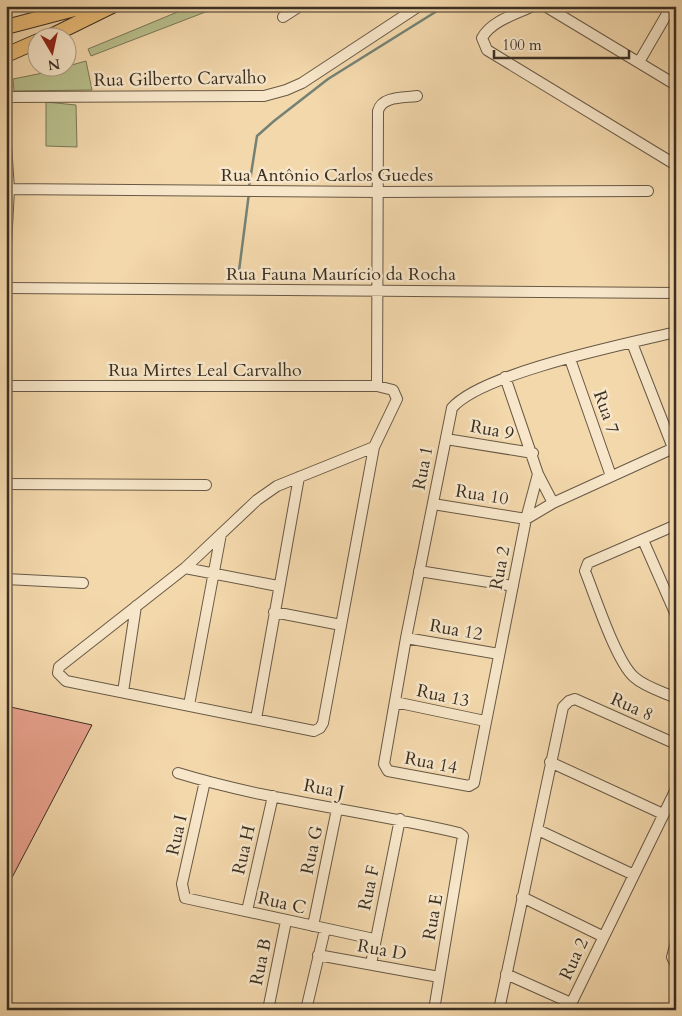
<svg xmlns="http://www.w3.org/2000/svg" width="682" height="1016" font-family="Cardo,serif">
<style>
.green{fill:#b8bf8c;stroke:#797758}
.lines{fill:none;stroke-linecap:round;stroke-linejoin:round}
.stream{stroke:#748275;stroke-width:2.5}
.building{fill:#e8a18d;stroke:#3a2f23}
.minor-casing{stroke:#685945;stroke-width:12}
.major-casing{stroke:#3a2f23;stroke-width:14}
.highway-casing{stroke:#3a2f23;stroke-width:16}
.minor{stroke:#f7e6c9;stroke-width:10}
.major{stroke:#eabc76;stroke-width:12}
.highway{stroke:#eabc76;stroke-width:14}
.labels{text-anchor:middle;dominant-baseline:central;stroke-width:5;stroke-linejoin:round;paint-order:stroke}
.street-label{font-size:18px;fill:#3a2f23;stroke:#f7e6c9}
</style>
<rect width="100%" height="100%" fill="#f3d8ac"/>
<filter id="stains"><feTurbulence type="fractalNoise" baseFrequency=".004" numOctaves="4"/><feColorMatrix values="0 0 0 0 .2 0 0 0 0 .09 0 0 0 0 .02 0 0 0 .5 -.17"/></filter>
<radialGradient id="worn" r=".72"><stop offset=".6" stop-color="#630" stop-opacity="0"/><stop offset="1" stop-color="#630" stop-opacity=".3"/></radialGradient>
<!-- green -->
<path class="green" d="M192 6H221L91 56 88 49Z
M86 61 92 90 14 91 13 79 68 68V66Z
M46 102 76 105 77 147 46 146Z"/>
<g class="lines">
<!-- stream -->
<path class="stream" d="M249 187 257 136 274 121 328 79 445 6
M239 271 249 193"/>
</g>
<!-- building -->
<path class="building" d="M6 706 92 725 6 889Z"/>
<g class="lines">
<defs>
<path id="minor" d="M533 6C516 14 491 21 482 38L487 50 676 165
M545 6 676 85
M283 17 300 6
M639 62 671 7
M6 97 264 96 286 90 302 83 419 6
M6 145 9 189 6 246
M6 189 378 192 648 191
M6 288 676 293
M676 332C626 344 482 373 452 408L406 638 384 764 388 771 469 786 474 783 526 519 553 503 676 447
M632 343 673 448
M570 359 611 476
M505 377 538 474 553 503
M6 386H377L393 390 397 399 374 447 323 723 320 728 314 731 66 681 58 673 59 667 185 568 257 500 277 486 374 447
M377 386 378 111C382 96 403 98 417 96
M446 439 533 453
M6 484 206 485
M433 504 526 519 538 474
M676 525 588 563 585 571C595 596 616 661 634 677 645 687 663 692 676 698
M643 540 676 615
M185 568 278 586
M419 571 513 586
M6 579 83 583
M274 612 341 625
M406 638 499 654
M123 692 136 606
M395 702 485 721
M189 705 221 534
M256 719 299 477
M550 762 663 814
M178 773C269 801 366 811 459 833L463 836 435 1004
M205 781 182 884 185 898 374 939
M538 830 634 875
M522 897 602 936
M247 911 273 796
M313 926 337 809
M676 942 672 957 676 965
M318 955 439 977
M371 964 400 819
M506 974 571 1003
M268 1010 286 921
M306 1010 325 929
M499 1010 563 707 569 701 575 699 676 744
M568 1010 676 789"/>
<path id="major" d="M669 6 676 10"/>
<path id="highway" d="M6 27 86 6
M47 38 112 6
M6 55 38 41"/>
</defs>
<!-- minor casing -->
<use href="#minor" class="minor-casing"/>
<!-- major casing -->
<use href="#major" class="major-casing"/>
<!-- highway casing -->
<use href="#highway" class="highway-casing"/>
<!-- minor -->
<use href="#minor" class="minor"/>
<!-- major -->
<use href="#major" class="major"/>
<!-- highway -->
<use href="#highway" class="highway"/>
</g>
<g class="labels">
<!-- street labels -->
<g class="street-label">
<text transform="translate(180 79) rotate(-1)">Rua Gilberto Carvalho</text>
<text x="327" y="175">Rua Antônio Carlos Guedes</text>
<text x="341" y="274">Rua Fauna Maurício da Rocha</text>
<text x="205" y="370">Rua Mirtes Leal Carvalho</text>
<text transform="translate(606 412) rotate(71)">Rua 7</text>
<text transform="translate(492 430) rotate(10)">Rua 9</text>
<text transform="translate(423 468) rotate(-79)">Rua 1</text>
<text transform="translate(482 495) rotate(9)">Rua 10</text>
<text transform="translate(500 568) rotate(-79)">Rua 2</text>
<text transform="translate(456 630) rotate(10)">Rua 12</text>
<text transform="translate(443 696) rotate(12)">Rua 13</text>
<text transform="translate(632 707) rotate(24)">Rua 8</text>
<text transform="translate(431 763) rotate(11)">Rua 14</text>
<text transform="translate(324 789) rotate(11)">Rua J</text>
<text transform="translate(177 835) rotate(-77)">Rua I</text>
<text transform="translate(244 850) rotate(-77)">Rua H</text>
<text transform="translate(312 850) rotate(-78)">Rua G</text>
<text transform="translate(369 888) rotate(-78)">Rua F</text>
<text transform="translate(282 903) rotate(13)">Rua C</text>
<text transform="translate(433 917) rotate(-80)">Rua E</text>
<text transform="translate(382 950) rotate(10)">Rua D</text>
<text transform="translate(574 959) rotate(-65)">Rua 2</text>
<text transform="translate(261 962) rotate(-78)">Rua B</text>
</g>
</g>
<!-- margin -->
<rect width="682" height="1016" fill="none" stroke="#f3d8ac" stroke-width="25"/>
<rect x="8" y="8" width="667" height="1001" fill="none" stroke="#3a2f23" stroke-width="2.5"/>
<rect x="12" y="12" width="657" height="991" fill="none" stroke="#3a2f23"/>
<!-- north arrow -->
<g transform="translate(52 52) rotate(171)"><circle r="24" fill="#f7e6c9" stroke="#ab9d87"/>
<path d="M0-4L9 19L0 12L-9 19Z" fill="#8f2418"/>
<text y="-8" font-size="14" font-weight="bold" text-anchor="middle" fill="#3a2f23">N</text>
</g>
<!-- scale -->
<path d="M494 50v8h135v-8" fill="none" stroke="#3a2f23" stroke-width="2.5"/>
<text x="502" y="50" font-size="15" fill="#3a2f23" stroke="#f7e6c9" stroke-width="4" paint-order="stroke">100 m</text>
<rect width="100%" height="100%" filter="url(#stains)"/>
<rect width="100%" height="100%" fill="url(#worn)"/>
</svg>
